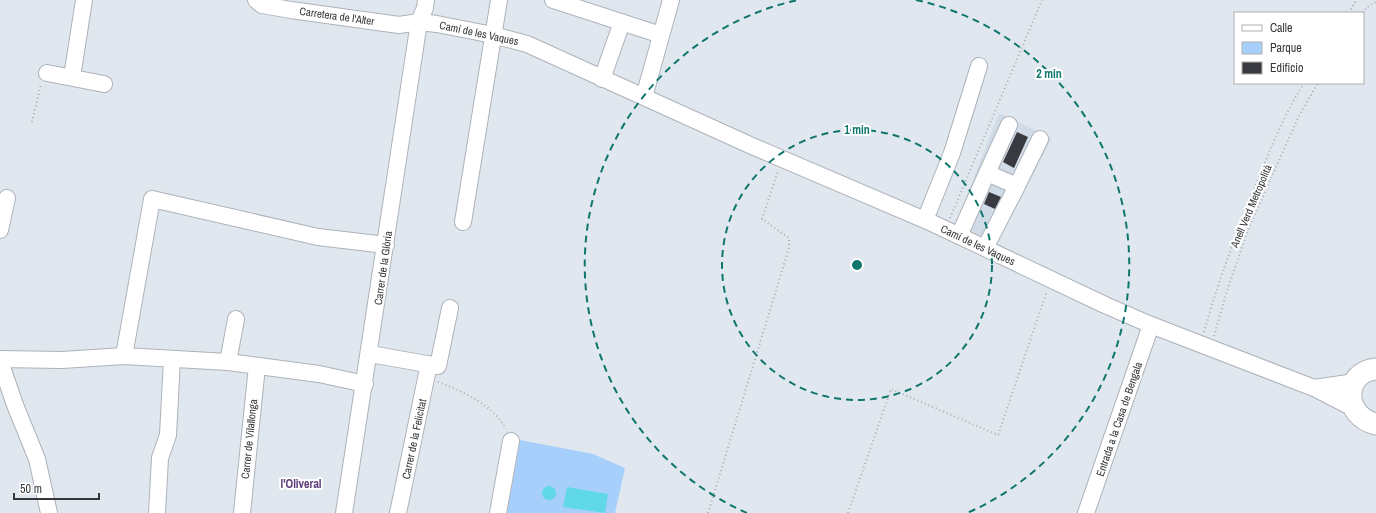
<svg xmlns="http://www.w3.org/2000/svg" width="1376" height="513" font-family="'Archivo Narrow',sans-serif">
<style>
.built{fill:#cfdbe7}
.green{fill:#a7cffb}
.water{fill:#61d8e7}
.building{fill:#393a41}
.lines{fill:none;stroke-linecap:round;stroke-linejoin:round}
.minor-casing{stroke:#adb3ba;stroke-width:18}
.major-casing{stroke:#adb3ba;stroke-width:23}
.path{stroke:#a9aeb4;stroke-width:2;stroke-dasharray:1 3;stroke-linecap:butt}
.minor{stroke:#fff;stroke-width:16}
.major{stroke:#fff;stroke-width:21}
.ring{fill:none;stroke:#0f766e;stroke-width:2;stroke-dasharray:7 5}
.labels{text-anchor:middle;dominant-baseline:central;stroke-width:4;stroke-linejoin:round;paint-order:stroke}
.street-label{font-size:11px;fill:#343639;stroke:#fff}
.neighbourhood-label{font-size:12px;font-weight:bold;fill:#5c3c77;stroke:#fff}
.centre{fill:#0f766e;stroke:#fff;stroke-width:2}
.ring-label{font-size:12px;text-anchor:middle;font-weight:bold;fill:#0f766e;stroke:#fff;stroke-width:4;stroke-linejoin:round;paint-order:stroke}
</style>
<rect width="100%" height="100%" fill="#e0e7ee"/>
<!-- built -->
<path class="built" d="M999 113 1052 138 997 243 956 224Z"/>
<!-- green -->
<path class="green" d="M520 440 593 454 625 468 615 513H507Z"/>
<!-- water -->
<path class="water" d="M542 493a7 7 0 1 1 14 0a7 7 0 1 1-14 0Z
M567 487 608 494 605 513 563 507Z"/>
<!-- building -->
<path class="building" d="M1017 132 1028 137 1014 168 1003 162Z
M989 192 1001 197 995 209 984 204Z"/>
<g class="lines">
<defs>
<path id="minor" d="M256 0 262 5 291 10 399 25 419 22 437 24 493 35 527 44 752 146 932 223 1105 305 1151 325 1314 388 1353 408
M553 0 661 35
M47 73 104 84
M72 77 84 0
M602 79 622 22
M644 97 671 0
M987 173 1009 125
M1017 186 1040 139
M925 220 952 153 979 66
M463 222 499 0
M0 230 7 198
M959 236 987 173 1017 186 985 248
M370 354 438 366 450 308
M124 356 152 199 318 237 386 245
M0 359 62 360 124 356 228 362 319 374 365 384
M0 361 15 405 37 459 49 513
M228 362 236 319
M1314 388 1355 382
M157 513 160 458 168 435 172 359
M242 513 257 366
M344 513 419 22 425 8 426 0
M398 513 429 364
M498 513 511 441
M1086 513 1151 325"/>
<path id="major" d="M1376 369C1343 372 1342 416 1376 424"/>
</defs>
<!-- minor casing -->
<use href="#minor" class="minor-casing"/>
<!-- major casing -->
<use href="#major" class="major-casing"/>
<!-- path -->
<path class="path" d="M1349 13 1356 0
M1363 13 1367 7 1376 2
M32 122 41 84
M950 218 1042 0
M1204 332C1219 278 1239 226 1260 174 1273 143 1286 111 1304 83
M1214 336 1227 291 1248 230 1298 118 1318 83
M438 382C464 392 492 404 506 429
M708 513 789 248V238L762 219 778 171
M848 513 891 389 998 435 1047 291"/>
<!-- minor -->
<use href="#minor" class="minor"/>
<!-- major -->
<use href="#major" class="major"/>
</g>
<!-- distance rings -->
<g class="ring">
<circle cx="857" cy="265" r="135"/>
<path d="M747 513A271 271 0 0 1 798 0M916 0A271 271 0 0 1 967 513"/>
</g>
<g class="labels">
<!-- street labels -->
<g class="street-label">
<text transform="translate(337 16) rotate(8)">Carretera de l'Alter</text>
<text transform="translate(479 33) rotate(12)">Camí de les Vaques</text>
<text transform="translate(1251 206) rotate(-67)">Anell Verd Metropolità</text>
<text transform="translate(978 245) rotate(25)">Camí de les Vaques</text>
<text transform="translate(383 268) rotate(-82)">Carrer de la Glòria</text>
<text transform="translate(1119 419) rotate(-71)">Entrada a la Casa de Bengala</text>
<text transform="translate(249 439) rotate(-84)">Carrer de Vilallonga</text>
<text transform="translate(414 439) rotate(-78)">Carrer de la Felicitat</text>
</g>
<!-- neighbourhood labels -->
<g class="neighbourhood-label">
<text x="301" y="484">l'Oliveral</text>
</g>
</g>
<circle cx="857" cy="265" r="6" class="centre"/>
<g class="ring-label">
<text x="1049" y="78">2 min</text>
<text x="857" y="134">1 min</text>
</g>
<!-- legend -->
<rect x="1234" y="12" width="130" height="72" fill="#ffffff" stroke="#aeafb0"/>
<rect x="1242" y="25" width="20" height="6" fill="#ffffff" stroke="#aeafb0"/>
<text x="1270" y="32" font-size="12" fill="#343639">Calle</text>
<rect x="1242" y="42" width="20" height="12" fill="#a7cffb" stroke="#aeafb0"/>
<text x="1270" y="52" font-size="12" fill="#343639">Parque</text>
<rect x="1242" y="62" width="20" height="12" fill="#393a41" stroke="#aeafb0"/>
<text x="1270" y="72" font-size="12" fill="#343639">Edificio</text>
<!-- scale -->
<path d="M14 493v6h85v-6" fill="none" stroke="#343639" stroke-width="2"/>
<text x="20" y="493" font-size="12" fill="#343639" stroke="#ffffff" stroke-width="3" paint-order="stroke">50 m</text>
</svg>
